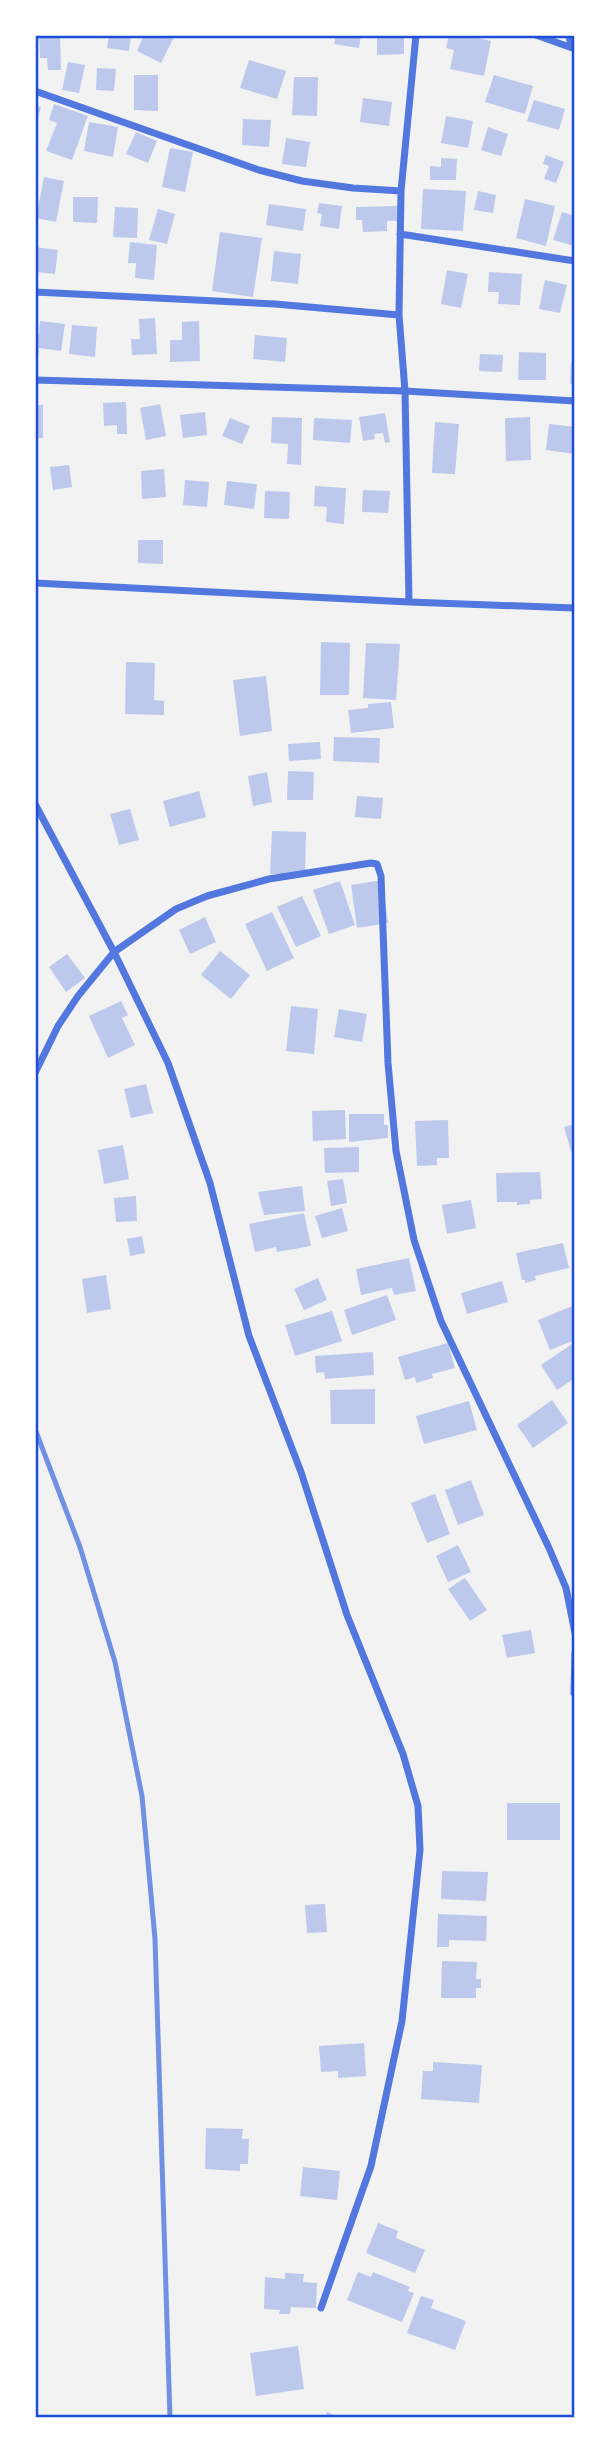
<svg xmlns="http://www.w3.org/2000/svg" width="610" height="2453" font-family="'Zilla Slab',serif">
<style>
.building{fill:#bdc9ec}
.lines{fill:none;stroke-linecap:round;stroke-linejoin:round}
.minor{stroke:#5277de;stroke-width:7}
.rail{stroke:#7290e2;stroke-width:5}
.neatline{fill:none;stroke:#1d4ed8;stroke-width:2.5}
</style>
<rect width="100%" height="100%" fill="#f2f2f2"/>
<!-- building -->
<path class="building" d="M39 35H60L61 70H48L47 58H40Z
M109 35H131L129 51 107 48Z
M144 35H175L161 63 137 51Z
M336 35H361L359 48 334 44Z
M377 35H404V54L377 55Z
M449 35H466L491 41 484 76 450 69 454 50 446 48Z
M249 60 286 71 277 99 240 88Z
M68 62 85 65 79 93 62 90Z
M97 68 116 69 114 91 96 90Z
M134 75H158V111L134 110Z
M494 75 533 86 525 114 485 102Z
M294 77H318L317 116 292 115Z
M363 98 392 102 389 126 360 122Z
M534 100 565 109 559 130 527 121Z
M54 104 88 116 72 160 46 151 57 123 49 120Z
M35 106 41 107 37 122H35Z
M446 116 473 121 468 148 441 143Z
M243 119 271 120 269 147 242 145Z
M89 122 118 127 113 157 84 151Z
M488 127 508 134 501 156 481 150Z
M136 132 157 141 148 163 126 154Z
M286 138 310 142 306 167 282 164Z
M170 148 193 152 185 192 162 187Z
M546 155 564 162 556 183 544 179 549 166 543 164Z
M441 158 457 159 456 180H430V166L441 167Z
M44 177 64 181 56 222 36 218Z
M423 189 466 191 463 231 421 229Z
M478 191 496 195 493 213 474 210Z
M73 197H98L97 223 73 222Z
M525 199 555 206 546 246 516 238Z
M319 203 342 206 339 229 320 226 322 214 317 213Z
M269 204 306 209 303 231 266 225Z
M397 206V221H387V231L363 232 362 220H356V207Z
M115 207 138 208 137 238 113 237Z
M158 209 175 214 167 244 149 240Z
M562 212 575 216V246L553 240Z
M220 232 262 238 253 297 212 291Z
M130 242 157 245 154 280 135 278 136 263H128Z
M35 247 58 250 55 274 35 272Z
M274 251 301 254 298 284 271 281Z
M447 270 468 274 461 308 441 304Z
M489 272 522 274 520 305 498 304 499 292H488Z
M545 280 567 285 560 313 539 309Z
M155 318 157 354 132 355 131 339H140L139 319Z
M40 321 65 324 61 351 39 348 38 359 35 358V334H39Z
M199 321 200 361 170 362V340H182V322Z
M72 325 97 327 95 357 69 354Z
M255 335 287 338 285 362 253 359Z
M519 352 546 353V380H518Z
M480 354 503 355 502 372 479 371Z
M571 363H575V384H570Z
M126 402 127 434H117V425L104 426 103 403Z
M160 404 166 436 146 440 140 408Z
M35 405H43V438H35Z
M205 412 207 435 183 438 180 415Z
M385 413 390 442 385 443 383 433 374 434 375 439 363 441 359 417Z
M272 417 302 418 301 465 287 464 288 444 271 443Z
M530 417 531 460 506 461 505 418Z
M230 418 250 426 242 444 222 436Z
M314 418 352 420 350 443 313 440Z
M435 422 459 424 455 474 432 473Z
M549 424 575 427V454L546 450Z
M69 465 72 487 53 490 50 467Z
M164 469 166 497 142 499 141 471Z
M185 480 209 482 207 507 183 505Z
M227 481 257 484 254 509 224 505Z
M315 486 346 488 344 524 326 522 327 507 314 506Z
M363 490 390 491 388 513 362 512Z
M265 491 290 492 289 519 264 518Z
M138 540H163V564L138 563Z
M321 642 350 643 349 695H320Z
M366 643 400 644 396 700 363 698Z
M126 662 155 663 154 700 164 701V715L125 714Z
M266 676 272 731 240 736 233 680Z
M391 702 394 728 351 733 348 710 368 708V704Z
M334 737 380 738 379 763 333 761Z
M320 742 321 759 289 761 288 744Z
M288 771 314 772 313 800H287Z
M267 772 272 802 253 806 248 776Z
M199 791 206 817 170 827 163 801Z
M357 796 383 798 381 819 355 817Z
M130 809 139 840 119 845 110 814Z
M272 831 306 832 305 875 270 874Z
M382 880 388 923 357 928 351 885Z
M340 881 355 925 329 934 313 890Z
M302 896 321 936 296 947 277 907Z
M272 912 294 958 267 971 245 924Z
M205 917 216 942 190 954 179 930Z
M220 951 250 975 231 999 201 975Z
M67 954 85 978 66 992 49 967Z
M121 1001 128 1015 122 1018 135 1045 108 1058 89 1016Z
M291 1006 318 1009 314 1054 286 1051Z
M339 1009 367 1014 362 1042 334 1037Z
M146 1084 153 1113 131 1118 124 1089Z
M345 1110 346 1139 313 1141 312 1111Z
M349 1114H384V1125H388V1138L349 1142Z
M448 1120 449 1158H437V1165L417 1166 415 1121Z
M575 1124V1161H574L564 1127Z
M123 1145 129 1179 104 1184 98 1150Z
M359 1147V1172L325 1173 324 1148Z
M540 1172 542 1199 530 1200V1204L517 1205V1202H497L496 1173Z
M343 1179 347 1203 331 1206 327 1181Z
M302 1186 305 1211 264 1215 258 1192Z
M136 1196 137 1221 116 1222 114 1198Z
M471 1200 476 1228 447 1234 442 1205Z
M342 1208 348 1231 322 1238 315 1216Z
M304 1213 311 1246 277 1252 276 1247 255 1252 249 1224Z
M142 1236 145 1253 130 1256 127 1239Z
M563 1243 569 1268 535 1276 536 1280 525 1283V1280H522L516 1253Z
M409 1258 416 1291 394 1295 392 1288 361 1295 356 1269Z
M106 1275 111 1309 87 1313 82 1279Z
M318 1278 327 1300 304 1310 294 1289Z
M502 1281 508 1302 467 1314 461 1293Z
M387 1295 396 1320 352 1335 344 1310Z
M575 1305V1340L550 1350 538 1320Z
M332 1311 342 1341 295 1356 285 1325Z
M575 1342V1378L557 1390 541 1365Z
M448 1343 455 1368 432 1374 433 1378 416 1383 415 1377 405 1380 398 1357Z
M373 1352 374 1375 325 1379 324 1372 316 1373 315 1356Z
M375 1389V1424H331L330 1390Z
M552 1400 568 1423 533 1448 517 1425Z
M469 1401 477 1430 424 1444 416 1416Z
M471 1480 484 1515 458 1525 445 1490Z
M435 1494 450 1534 427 1543 411 1503Z
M458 1545 471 1572 448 1582 436 1556Z
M465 1578 487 1610 470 1621 448 1589Z
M531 1630 535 1653 507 1658 502 1635Z
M507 1803H560V1840H507Z
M442 1871 488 1872 486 1901 441 1899Z
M325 1904 327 1932 307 1933 305 1905Z
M438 1914 487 1916 486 1941 449 1940V1947H437Z
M442 1961 477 1962 476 1979H481V1988H476V1998H441Z
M364 2043 366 2076 338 2078V2071L321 2072 319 2046Z
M433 2062 482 2065 479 2103 421 2099 423 2071H433Z
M206 2128 243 2129 242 2139H249L248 2164H240V2171L205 2169Z
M303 2167 340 2171 337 2200 300 2196Z
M378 2223 398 2231 396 2238 425 2250 415 2273 366 2253Z
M358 2272 371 2277 373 2272 410 2287 408 2291 414 2293 402 2322 347 2300Z
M285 2273 304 2274 303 2282 317 2283 316 2308 291 2307 290 2314H279L280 2310 264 2309 265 2277 285 2279Z
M421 2296 434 2300 431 2308 466 2321 455 2350 407 2333Z
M298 2346 304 2389 256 2396 250 2353Z
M327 2412 342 2418H325Z"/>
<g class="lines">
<!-- minor -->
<path class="minor" d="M536 35 575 49
M569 35 571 47
M35 91 259 170 302 181 353 188 401 191
M400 234 575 261
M35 292 275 304 399 315
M35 380 405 391 575 401
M35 583 409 602 575 608
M409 602 405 391 399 315 401 191 416 35
M35 804 114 952 168 1063 210 1183 249 1336 301 1472 347 1615 403 1754 418 1806 420 1850 402 2021 371 2166 321 2308
M35 1073 58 1026 78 996 114 952 176 909 207 896 269 879 371 863 377 864 381 876 388 1063 396 1151 414 1240 441 1321 549 1548 566 1588 575 1633
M574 1693 575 1653"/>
<!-- rail -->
<path class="rail" d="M35 1429 80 1547 115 1662 142 1796 155 1939 170 2418"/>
</g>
<!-- border -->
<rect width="610" height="2453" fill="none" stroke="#ffffff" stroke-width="74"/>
<rect x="37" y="37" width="536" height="2379" class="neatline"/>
</svg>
